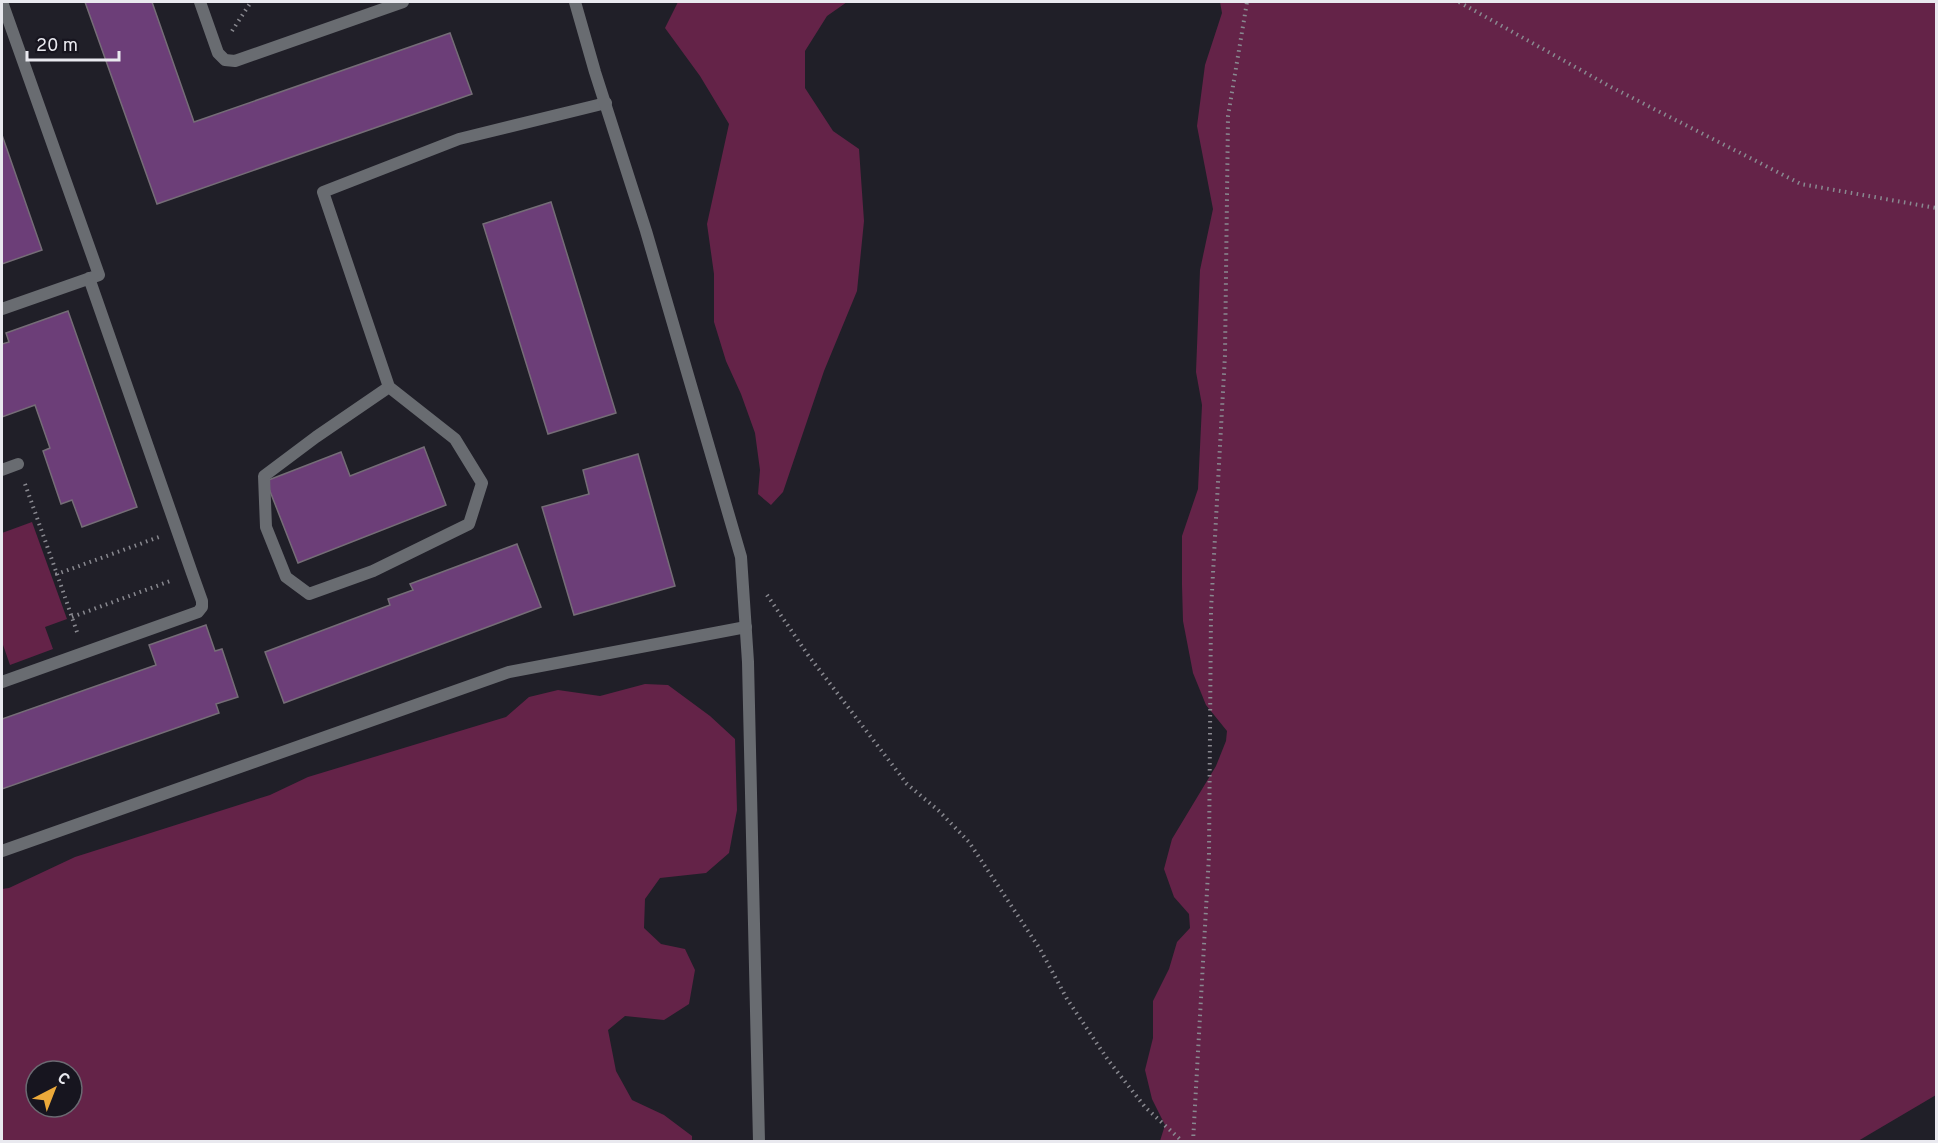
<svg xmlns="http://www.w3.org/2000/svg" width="1938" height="1143" font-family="Overpass,sans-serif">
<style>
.green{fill:#642348;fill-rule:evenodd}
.building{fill:#6c3e78;stroke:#756d77;stroke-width:1.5}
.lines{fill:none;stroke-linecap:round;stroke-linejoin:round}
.path{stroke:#898990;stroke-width:4;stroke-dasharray:1.5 4.5;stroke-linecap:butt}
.lane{stroke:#696c71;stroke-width:12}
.street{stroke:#696c71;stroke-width:12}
</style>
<rect width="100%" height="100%" fill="#201f28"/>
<!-- green -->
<path class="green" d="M678 2H847L827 16 805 51V88L833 131 859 149 864 221 857 291 824 371 783 492 771 505 758 494 760 470 755 433 741 394 726 361 714 322V274L707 224 729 124 700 76 665 28Z
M1220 2H1936V1095L1858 1141H1160L1165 1125 1152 1099 1145 1070 1153 1038V1001L1169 969 1177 942 1190 928 1189 914 1174 897 1164 869 1172 839 1216 766 1226 741 1227 731 1206 705 1193 673 1183 621 1182 585V536L1198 489 1202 405 1196 372 1200 270 1213 209 1197 126 1205 65 1222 13Z
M32 522 67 619 45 627 53 649 10 665 2 642V533Z
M645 684 668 685 710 716 735 739 737 810 729 853 706 873 660 878 645 899 644 928 661 944 685 949 695 970 689 1004 664 1020 625 1016 608 1030 616 1071 632 1100 664 1115 692 1136V1141H2V889L9 888 75 857 270 795 308 777 506 717 529 697 558 690 600 696ZM36 1071H72V1107H36Z"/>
<!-- building -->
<path class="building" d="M85 2H152L194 122 450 33 472 94 157 204Z
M2 135 42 250 2 264Z
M551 202 616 413 548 434 483 224Z
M68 311 137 507 82 527 72 500 61 504 43 451 50 448 35 405 2 417V344L9 342 6 333Z
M424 447 446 505 298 563 266 481 341 452 350 476Z
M638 454 675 586 574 615 542 507 589 494 583 470Z
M517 544 541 607 284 703 265 652 390 605 388 599 413 590 410 584Z
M206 625 215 651 222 649 238 697 216 704 219 713 2 789V719L156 665 149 645Z"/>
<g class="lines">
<!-- path -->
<path class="path" d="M1459 2 1611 87 1801 184 1936 208
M232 31 251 2
M25 484 57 574
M767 595 808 655 907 784 939 811 969 842 1040 949 1067 999 1108 1060 1145 1107 1183 1142
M72 617 173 580
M77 632 57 574 159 537
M1193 1142 1209 855 1211 610 1225 355 1228 116 1247 2"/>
<!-- lane -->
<path class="lane" d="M200 2 218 53 225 60 235 61 403 2
M2 309 99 275 2 2
M389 387 455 439 482 483 469 524 373 571 309 594 286 577 266 527 264 476 316 437 389 387 323 192 459 139 606 103
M2 470 18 464
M2 682 198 612 202 607V601L192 573 89 278
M2 851 509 672 746 627"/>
<!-- street -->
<path class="street" d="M575 2 595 72 646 231 741 557 748 662 759 1142"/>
</g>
<!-- border -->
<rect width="1938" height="1143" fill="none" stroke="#e9e9ef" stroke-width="6"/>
<!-- north arrow -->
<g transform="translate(54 1089) rotate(42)"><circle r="28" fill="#17151f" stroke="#6b6a72" stroke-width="1.5"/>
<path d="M0-4.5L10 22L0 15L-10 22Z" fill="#eca93a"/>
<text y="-9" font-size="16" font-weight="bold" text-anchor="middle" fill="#e9e9ef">С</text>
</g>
<!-- scale -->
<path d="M27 51v9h92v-9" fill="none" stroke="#e9e9ef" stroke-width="3"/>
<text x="36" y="51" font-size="18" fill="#e9e9ef" stroke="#17151f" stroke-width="4.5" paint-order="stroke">20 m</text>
</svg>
